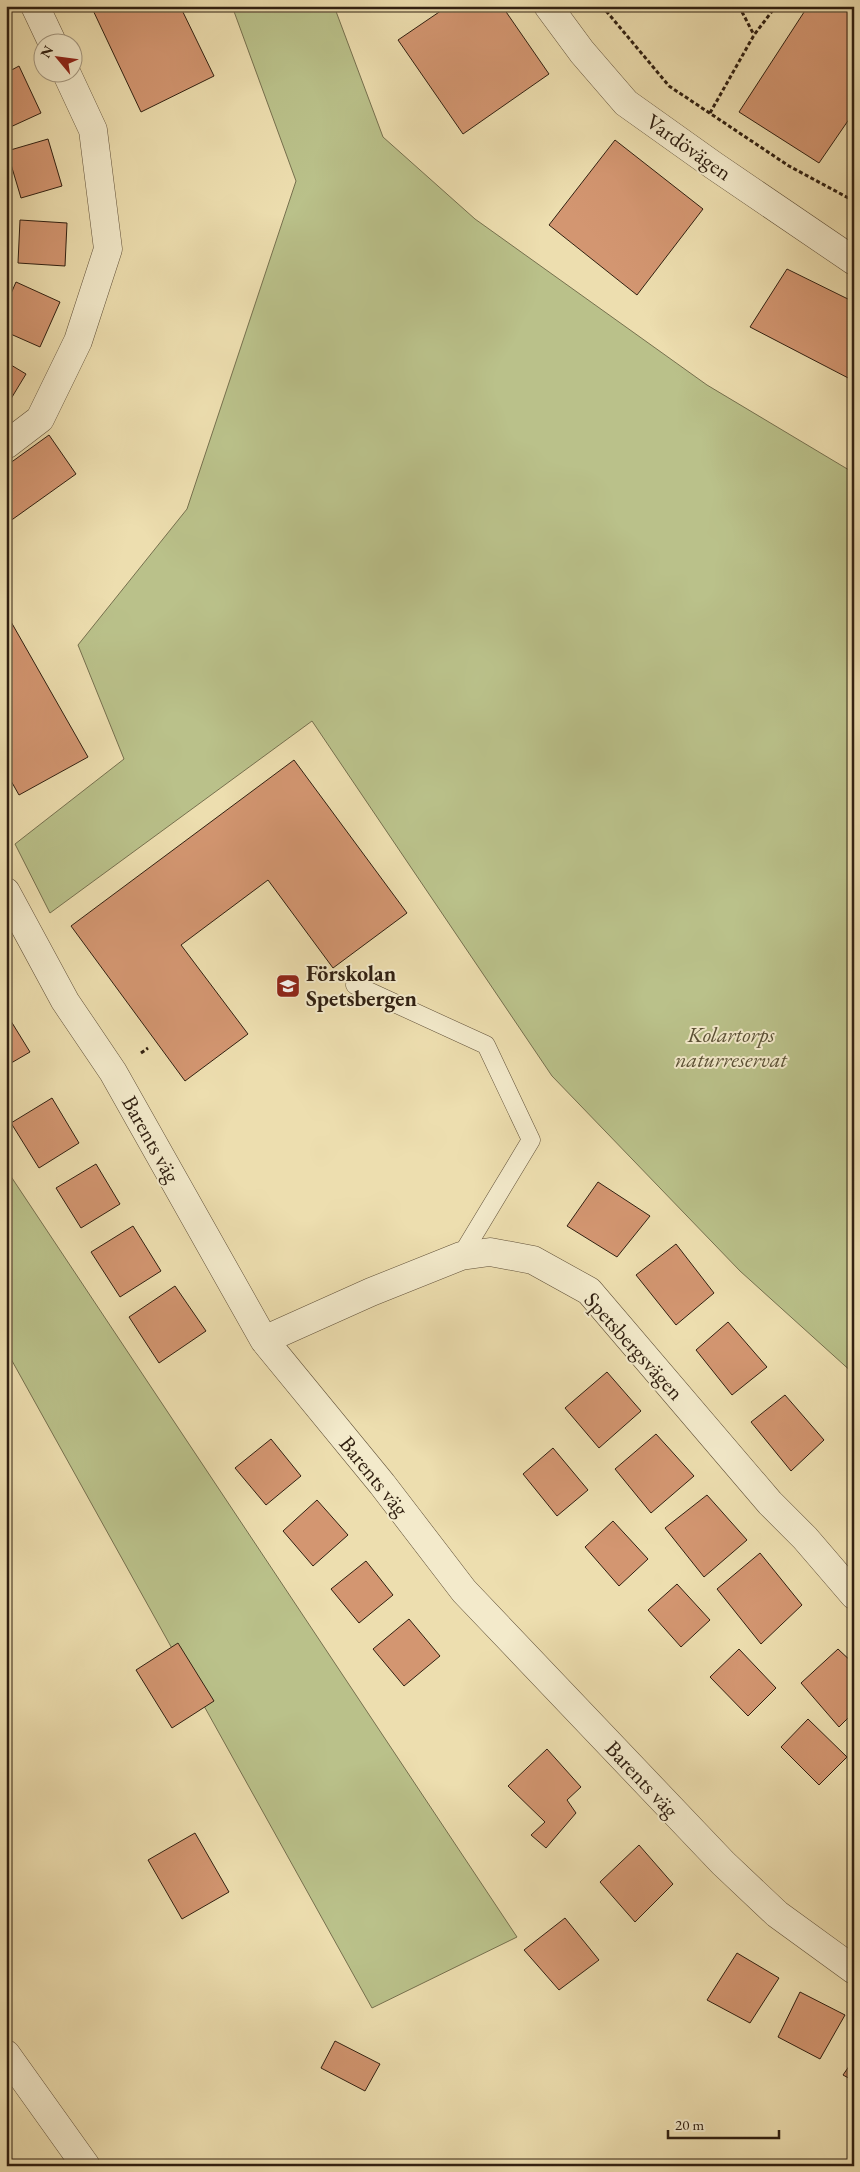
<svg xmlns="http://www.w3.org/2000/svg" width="860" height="2172" font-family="'EB Garamond',serif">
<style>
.green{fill:#bac18a;stroke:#76704e}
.building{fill:#d39671;stroke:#312011}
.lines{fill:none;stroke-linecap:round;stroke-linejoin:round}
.service-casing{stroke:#605038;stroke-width:19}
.minor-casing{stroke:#605038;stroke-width:29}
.path{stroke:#312011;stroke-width:3;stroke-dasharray:4 2.5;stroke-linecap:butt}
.service{stroke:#f3eacb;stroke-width:18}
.minor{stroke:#f3eacb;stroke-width:28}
.labels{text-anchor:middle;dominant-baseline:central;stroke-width:4;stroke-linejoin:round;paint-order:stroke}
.street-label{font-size:22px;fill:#312011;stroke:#f3eacb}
.poi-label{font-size:22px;font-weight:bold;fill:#312011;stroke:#f3eacb;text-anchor:start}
.park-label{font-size:22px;font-style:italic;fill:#5a5035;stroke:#f3eacb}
</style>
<rect width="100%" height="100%" fill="#eddeaf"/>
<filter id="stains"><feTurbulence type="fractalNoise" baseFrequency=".004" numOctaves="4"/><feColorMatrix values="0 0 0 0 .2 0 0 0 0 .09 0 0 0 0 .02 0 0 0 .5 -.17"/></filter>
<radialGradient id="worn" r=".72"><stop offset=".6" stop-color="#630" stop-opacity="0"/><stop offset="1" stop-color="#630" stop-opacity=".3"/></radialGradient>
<!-- green -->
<path class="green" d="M232 6H334L383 137 475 219 707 385 854 473V1374L740 1271 552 1076 312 721 50 913 15 844 124 759 78 645 187 509 296 181Z
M6 1169 517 1937 372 2008 6 1350Z"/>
<!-- building -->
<path class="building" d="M91 6H180L214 76 141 112Z
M448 6H502L549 74 463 134 398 40Z
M808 6H854V112L819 163 739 112Z
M19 66 41 113 6 129V73Z
M48 139 62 186 21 198 7 151Z
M615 140 703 209 637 295 549 225Z
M20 220 67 223 65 266 18 263Z
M787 269 854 302V381L750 327Z
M16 282 60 302 40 347 6 332V305Z
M6 362 26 374 6 407Z
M49 435 76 474 6 524V466Z
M6 613 88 757 19 795 6 772Z
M294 760 407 913 333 968 268 880 181 945 248 1034 185 1081 71 926Z
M6 1013 30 1052 6 1066Z
M52 1098 79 1143 39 1168 11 1123Z
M96 1164 120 1204 81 1228 56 1188Z
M598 1182 650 1216 617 1257 567 1226Z
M133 1226 161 1271 120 1297 91 1252Z
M676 1244 714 1293 676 1325 636 1275Z
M175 1286 206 1331 159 1363 129 1317Z
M728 1322 767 1367 732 1395 696 1350Z
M607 1372 641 1411 599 1448 565 1408Z
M785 1395 824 1440 791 1471 751 1422Z
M656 1434 694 1476 651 1513 615 1469Z
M271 1439 301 1476 266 1505 235 1468Z
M553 1448 588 1490 557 1516 523 1474Z
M707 1495 747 1540 704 1577 665 1528Z
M317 1500 348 1535 313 1566 283 1531Z
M613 1521 648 1559 619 1586 585 1547Z
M760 1553 802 1605 761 1644 717 1589Z
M366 1561 393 1595 359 1623 331 1589Z
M677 1584 710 1620 681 1647 648 1610Z
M409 1619 440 1656 404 1686 373 1649Z
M178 1643 214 1701 172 1728 136 1670Z
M739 1649 776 1688 748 1716 710 1677Z
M838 1649 854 1664V1712L839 1727 801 1683Z
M808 1719 847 1757 819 1785 781 1747Z
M547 1749 581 1787 567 1800 576 1813 546 1848 531 1835 545 1822 508 1786Z
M195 1833 229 1892 182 1919 148 1860Z
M639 1845 673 1884 635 1922 600 1882Z
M565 1918 599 1960 559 1990 524 1950Z
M737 1953 779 1978 750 2023 707 2000Z
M800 1992 845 2015 820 2059 778 2037Z
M335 2041 380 2064 365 2091 321 2068Z
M854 2059V2081L843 2075Z"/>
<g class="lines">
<defs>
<path id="service" d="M355 985 486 1045 531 1140 461 1256"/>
<path id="minor" d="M35 6 52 42
M548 6 582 52 626 103 713 165 854 261
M6 445 40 419 78 341 108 249 93 130 66 72
M6 892 65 1001 113 1072 264 1340 382 1484 464 1591 723 1863 777 1914 854 1970
M264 1340 371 1292 461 1256 490 1252 533 1260 589 1291 770 1503 805 1538 854 1595
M6 2054 86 2166"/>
</defs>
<!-- service casing -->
<use href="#service" class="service-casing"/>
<!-- minor casing -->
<use href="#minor" class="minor-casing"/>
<!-- path -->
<path class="path" d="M602 6 669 86 789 166 854 201
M739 6 754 35
M710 113 754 35 776 6
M141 1053 148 1048"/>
<!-- service -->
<use href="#service" class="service"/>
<!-- minor -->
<use href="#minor" class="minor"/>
</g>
<!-- icons -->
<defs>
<symbol id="school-square" viewBox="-11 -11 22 22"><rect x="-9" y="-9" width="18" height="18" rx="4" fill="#8f2418" stroke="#f3eacb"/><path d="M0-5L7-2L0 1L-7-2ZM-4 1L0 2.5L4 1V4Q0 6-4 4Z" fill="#fff"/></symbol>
</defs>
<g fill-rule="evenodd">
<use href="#school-square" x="274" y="972" width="28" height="28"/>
</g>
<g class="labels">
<!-- street labels -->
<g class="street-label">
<text transform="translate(689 147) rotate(35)">Vardövägen</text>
<text transform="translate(151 1139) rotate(61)">Barents väg</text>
<text transform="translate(634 1346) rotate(48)">Spetsbergsvägen</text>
<text transform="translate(374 1476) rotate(51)">Barents väg</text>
<text transform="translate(642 1779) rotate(47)">Barents väg</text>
</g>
<!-- poi labels -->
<g class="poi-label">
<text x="306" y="973">Förskolan<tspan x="306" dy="25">Spetsbergen</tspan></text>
</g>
<!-- park labels -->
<g class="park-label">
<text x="731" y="1034">Kolartorps<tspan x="731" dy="25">naturreservat</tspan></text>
</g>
</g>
<!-- margin -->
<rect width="860" height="2172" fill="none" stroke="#eddeaf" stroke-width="25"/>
<rect x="8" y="8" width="845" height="2157" fill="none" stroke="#312011" stroke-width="2.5"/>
<rect x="12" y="12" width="835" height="2147" fill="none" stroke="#312011"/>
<!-- north arrow -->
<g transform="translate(58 58) rotate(299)"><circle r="24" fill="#f3eacb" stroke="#a59981"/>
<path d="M0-4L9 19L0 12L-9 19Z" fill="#8f2418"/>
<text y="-8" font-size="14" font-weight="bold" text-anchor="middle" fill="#312011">N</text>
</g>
<!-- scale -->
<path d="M668 2130v8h111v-8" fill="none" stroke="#312011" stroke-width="2.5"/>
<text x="675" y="2130" font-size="15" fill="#312011" stroke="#f3eacb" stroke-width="4" paint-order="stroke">20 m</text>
<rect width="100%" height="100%" filter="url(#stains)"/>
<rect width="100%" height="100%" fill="url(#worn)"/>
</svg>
